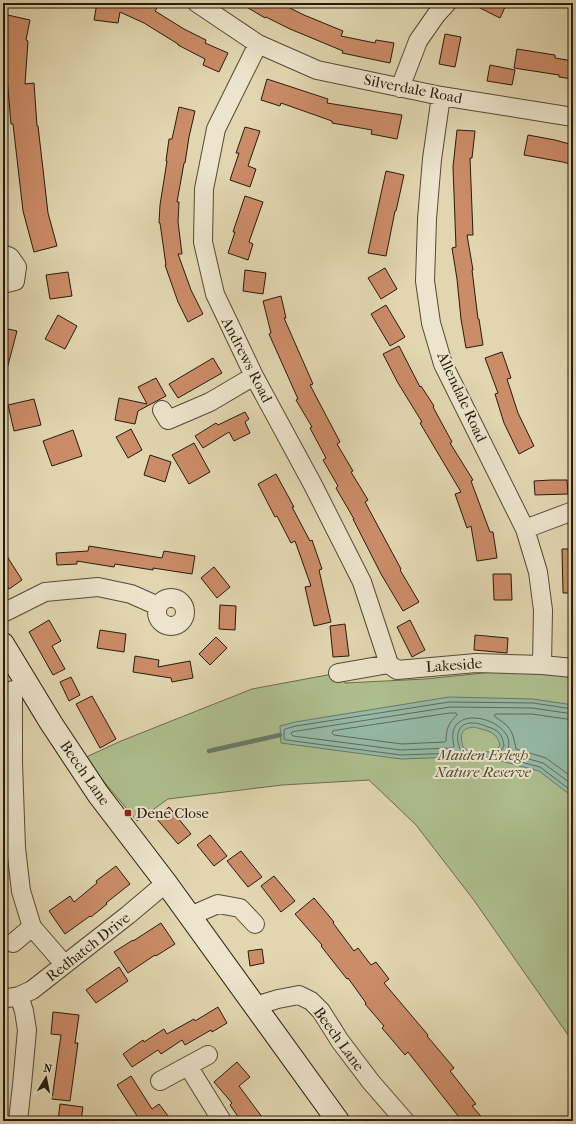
<svg xmlns="http://www.w3.org/2000/svg" width="576" height="1124" font-family="'IM FELL French Canon',serif">
<style>
.green{fill:#aebf8f;stroke:#6a6d4e}
.water{fill:#95baa7;stroke:#697a69;fill-rule:evenodd}
.lines{fill:none;stroke-linecap:round;stroke-linejoin:round}
.shore{stroke:#5e6a5a;stroke-width:1}
.stream{stroke:#697a69;stroke-width:4.5}
.building{fill:#cb8c68;stroke:#261b0d}
.street-casing{stroke:#554a36;stroke-width:20}
.secondary-casing{stroke:#261b0d;stroke-width:24}
.street{stroke:#ece4cc;stroke-width:18}
.secondary{stroke:#ece4cc;stroke-width:22}
.poi-dot{fill:#8f2418;stroke:#ece4cc;stroke-width:1.5}
.labels{text-anchor:middle;dominant-baseline:central;stroke-width:4;stroke-linejoin:round;paint-order:stroke}
.street-label{font-size:15px;fill:#261b0d;stroke:#ece4cc}
.park-label{font-size:15px;font-style:italic;fill:#4f4c34;stroke:#ece4cc}
.poi-label{font-size:15px;fill:#261b0d;stroke:#ece4cc;text-anchor:start}
</style>
<rect width="100%" height="100%" fill="#e1d6b0"/>
<filter id="stains"><feTurbulence type="fractalNoise" baseFrequency=".005" numOctaves="4"/><feColorMatrix values="0 0 0 0 .2 0 0 0 0 .09 0 0 0 0 .02 0 0 0 .5 -.17"/></filter>
<radialGradient id="worn" r=".72"><stop offset=".6" stop-color="#630" stop-opacity="0"/><stop offset="1" stop-color="#630" stop-opacity=".3"/></radialGradient>
<!-- green -->
<path class="green" d="M493 672 564 674 573 676V1042L473 899 416 825 369 780 282 785 168 799 137 821 84 758 121 741 252 689 338 673 345 683 425 679Z"/>
<!-- water -->
<path class="water" d="M449 697 533 699 573 705V797L539 771 482 756 401 759 281 743 280 726 295 722ZM473 727C485 730 497 731 500 745L496 751 491 752 468 751 463 747C460 735 460 729 473 727Z"/>
<g class="lines">
<!-- shore -->
<path class="shore" d="M573 709 533 703 449 702 296 726 285 729 284 730V739L286 740 401 755 459 753 461 751C455 739 456 722 473 723 476 723 480 724 483 725 487 727 493 728 497 731 502 735 503 740 504 746L499 754V756L540 767 573 792
M450 713H456L457 715C449 723 446 728 446 741L445 742 402 744 334 735 332 733 333 731Z
M573 714 532 708 450 707 297 731 292 732 291 734 293 736 401 750 452 748 454 746C442 697 522 721 507 751L508 753 543 763 573 785
M573 720 532 714H496L494 715C496 719 501 720 504 723 513 730 514 739 516 749L546 758 573 778"/>
<!-- stream -->
<path class="stream" d="M209 751 280 735"/>
</g>
<!-- building -->
<path class="building" d="M97 3H147L157 8 155 11 184 29 206 40 205 43 228 53 219 72 203 65 205 59 178 45V44L144 23 120 12 118 23 94 20Z
M240 3H280L304 15 343 31 341 36 375 43 376 40 394 43 390 63 342 53 343 51 290 29 266 17 265 18Z
M470 3H507L500 18Z
M3 14 30 20 26 40 28 41 25 84 34 83 37 126H38L48 213 57 246 34 252 23 211 13 124H11L7 77H3V45L4 28H3Z
M445 34 461 37 455 67 439 64Z
M517 49 555 55V58L573 61V79L559 77V75L514 68Z
M490 65 515 70 512 85 487 81Z
M267 79 328 99 327 103 402 115 397 139 371 134 372 130 332 123V121L281 103 280 106 261 100Z
M179 107 195 111 189 137 185 163H184L177 202H179L178 222 182 254H178L191 290 203 314 188 322 178 302 165 265H166L160 223H159L160 205 167 161H166L169 139H172Z
M245 127 260 131 248 166 256 169 250 187 230 180 239 153H236Z
M457 130 475 131 472 158H470L473 235H467L473 270H472L478 319H479L483 345 466 348 461 319 457 279 452 248 456 247 453 167Z
M528 135 555 140 573 145V165L563 162 524 155Z
M386 171 404 175 396 211H395L386 256 368 253Z
M245 196 263 202 249 242 253 244 248 260 228 253 235 232H233Z
M385 268 397 289 381 299 368 278Z
M245 270 266 273 263 294 243 291Z
M68 272 72 296 50 299 46 275Z
M281 296 286 318H284L313 384 310 385 340 442 337 444 353 471 351 472 368 500 365 502 401 569 400 570 419 602 403 611 381 574 353 519H354L336 488 338 486 323 460 326 458 310 428 312 427 296 400 298 399 269 334 271 333 263 301Z
M386 305 405 337 390 346 371 314Z
M58 315 77 326 65 349 45 339Z
M3 328 17 331 7 369H3Z
M399 346 420 387 421 386 434 406 433 407 452 442 450 443 473 480 471 481 490 532H493L497 558 477 561 471 526 467 528 455 494 461 492 420 423 422 422 398 383 383 354Z
M502 352 511 378 507 379 518 413 534 446 519 454 504 423 495 394 498 393 485 358Z
M213 358 222 373 178 398 169 384Z
M156 378 166 396 138 411 135 424 115 420 119 398 147 404 138 387Z
M34 399 41 425 14 431 8 405Z
M245 412 249 419 245 422 250 433 234 441 229 432 203 448 195 436 216 423 218 425Z
M131 429 142 450 128 458 116 437Z
M73 430 82 456 52 466 43 441Z
M194 443 210 472 189 484 172 455Z
M150 455 171 462 165 482 144 475Z
M276 474 294 507H292L310 541 312 540 322 569 319 570 331 622 314 626 305 587 311 586 295 541 291 543 277 516 275 517 258 484Z
M551 480H567L568 494 535 495 534 481Z
M89 546 162 558 164 551 195 556 192 574 153 568V570L115 564 114 567 77 561V564L57 565 56 553 88 551Z
M562 549H573V593H563Z
M3 550 22 580 9 589 3 579Z
M214 567 230 587 217 598 201 578Z
M493 574H511L512 600H494Z
M220 605 236 606 235 630 219 629Z
M49 620 61 641 52 646 65 669 53 675 29 632Z
M410 620 425 650 412 657 397 627Z
M345 624 349 656 333 657 330 626Z
M100 630 126 634 124 652 97 648Z
M475 635 508 638 507 653 474 650Z
M216 637 227 648 210 665 199 654Z
M135 656 159 660 158 667 190 661 193 678 172 682 171 678 133 672Z
M71 677 80 695 69 701 60 682Z
M92 696 116 739 100 748 76 704Z
M169 807 191 834 178 844 156 818Z
M210 835 227 856 214 866 197 845Z
M241 851 262 877 248 887 227 861Z
M116 866 130 884 106 903 107 904 91 917 90 916 65 934 49 911 70 896 74 902 97 883 96 881Z
M274 876 295 901 281 912 261 886Z
M314 898 334 922 333 923 354 951 358 948 371 965 376 962 389 979 384 983 428 1035 427 1036 454 1068 450 1071 476 1104 472 1106 485 1121H464L460 1116 459 1117 408 1052 405 1055 382 1028 384 1026 365 1004 366 1003 348 978 347 979 321 946 322 945 295 914Z
M161 923 175 944 156 956 155 955 128 973 114 952 133 940V941Z
M262 949 264 963 250 966 248 951Z
M119 967 128 981 96 1003 86 990Z
M218 1007 227 1023 212 1032 211 1030 185 1045 182 1040 161 1054 158 1050 132 1067 123 1054 143 1040 144 1042 164 1029 167 1034 194 1019 195 1021Z
M53 1012 79 1015 75 1043H78L70 1101 52 1099 61 1035 51 1034Z
M237 1062 250 1077 239 1086 265 1121H241L230 1105 232 1103 214 1082Z
M131 1076 152 1109 159 1104 172 1121H137L139 1119 117 1085Z
M60 1104 83 1107 81 1121H58Z"/>
<g class="lines">
<defs>
<path id="street" d="M197 3 258 44 317 70 441 96 573 117
M258 44 216 129 204 189 203 242 215 294 254 376 313 485 362 582 389 664
M400 88 418 41 436 15 447 3
M441 96 432 159 427 219 425 281 431 323 443 364 525 529 538 572 543 610 542 665
M3 254 10 257 17 267 15 281 3 284
M162 410 168 420 210 402 254 376
M525 529 573 511
M157 612a14 14 0 1 1 28 0a14 14 0 1 1-28 0Z
M3 613 45 592 98 587 131 594 158 606
M338 673 389 664 397 670 476 663 542 665 573 668
M13 690V763L16 848 21 891 32 927 64 964
M190 916 218 904 240 908 255 924
M13 943 32 927
M3 999 19 996 32 990 128 915 166 883
M255 1006 278 999 299 995 311 1001 321 1011 340 1041 371 1082 405 1121
M188 1066 222 1121
M160 1081 208 1055
M18 1121 22 1085 27 1030 24 1011 19 996"/>
<path id="secondary" d="M3 644 51 723 98 794 166 883 338 1121"/>
</defs>
<!-- street casing -->
<use href="#street" class="street-casing"/>
<!-- secondary casing -->
<use href="#secondary" class="secondary-casing"/>
<!-- street -->
<use href="#street" class="street"/>
<!-- secondary -->
<use href="#secondary" class="secondary"/>
</g>
<!-- markers -->
<rect class="poi-dot" x="124" y="809" width="8" height="8" rx="2"/>
<g class="labels">
<!-- street labels -->
<g class="street-label">
<text transform="translate(413 89) rotate(11)">Silverdale Road</text>
<text transform="translate(247 360) rotate(63)">Andrews Road</text>
<text transform="translate(462 397) rotate(65)">Allendale Road</text>
<text transform="translate(454 665) rotate(-4)">Lakeside</text>
<text transform="translate(85 773) rotate(55)">Beech Lane</text>
<text transform="translate(88 947) rotate(-38)">Redhatch Drive</text>
<text transform="translate(339 1039) rotate(54)">Beech Lane</text>
</g>
<!-- park labels -->
<g class="park-label">
<text x="483" y="755">Maiden Erlegh<tspan x="483" dy="17">Nature Reserve</tspan></text>
</g>
<!-- poi labels -->
<g class="poi-label">
<text x="136" y="813">Dene Close</text>
</g>
</g>
<!-- margin -->
<rect width="576" height="1124" fill="none" stroke="#e1d6b0" stroke-width="16"/>
<rect x="4" y="4" width="568" height="1116" fill="none" stroke="#261b0d" stroke-width="2"/>
<rect x="8" y="8" width="560" height="1108" fill="none" stroke="#261b0d"/>
<!-- north arrow -->
<g transform="translate(46 1078) rotate(10)" stroke="#ece4cc" stroke-width="3" paint-order="stroke">
<path d="M0-3L7 15L0 10L-7 15Z" fill="#261b0d"/>
<text y="-6" font-size="11" font-weight="bold" text-anchor="middle" fill="#261b0d">N</text>
</g>
<rect width="100%" height="100%" filter="url(#stains)"/>
<rect width="100%" height="100%" fill="url(#worn)"/>
</svg>
